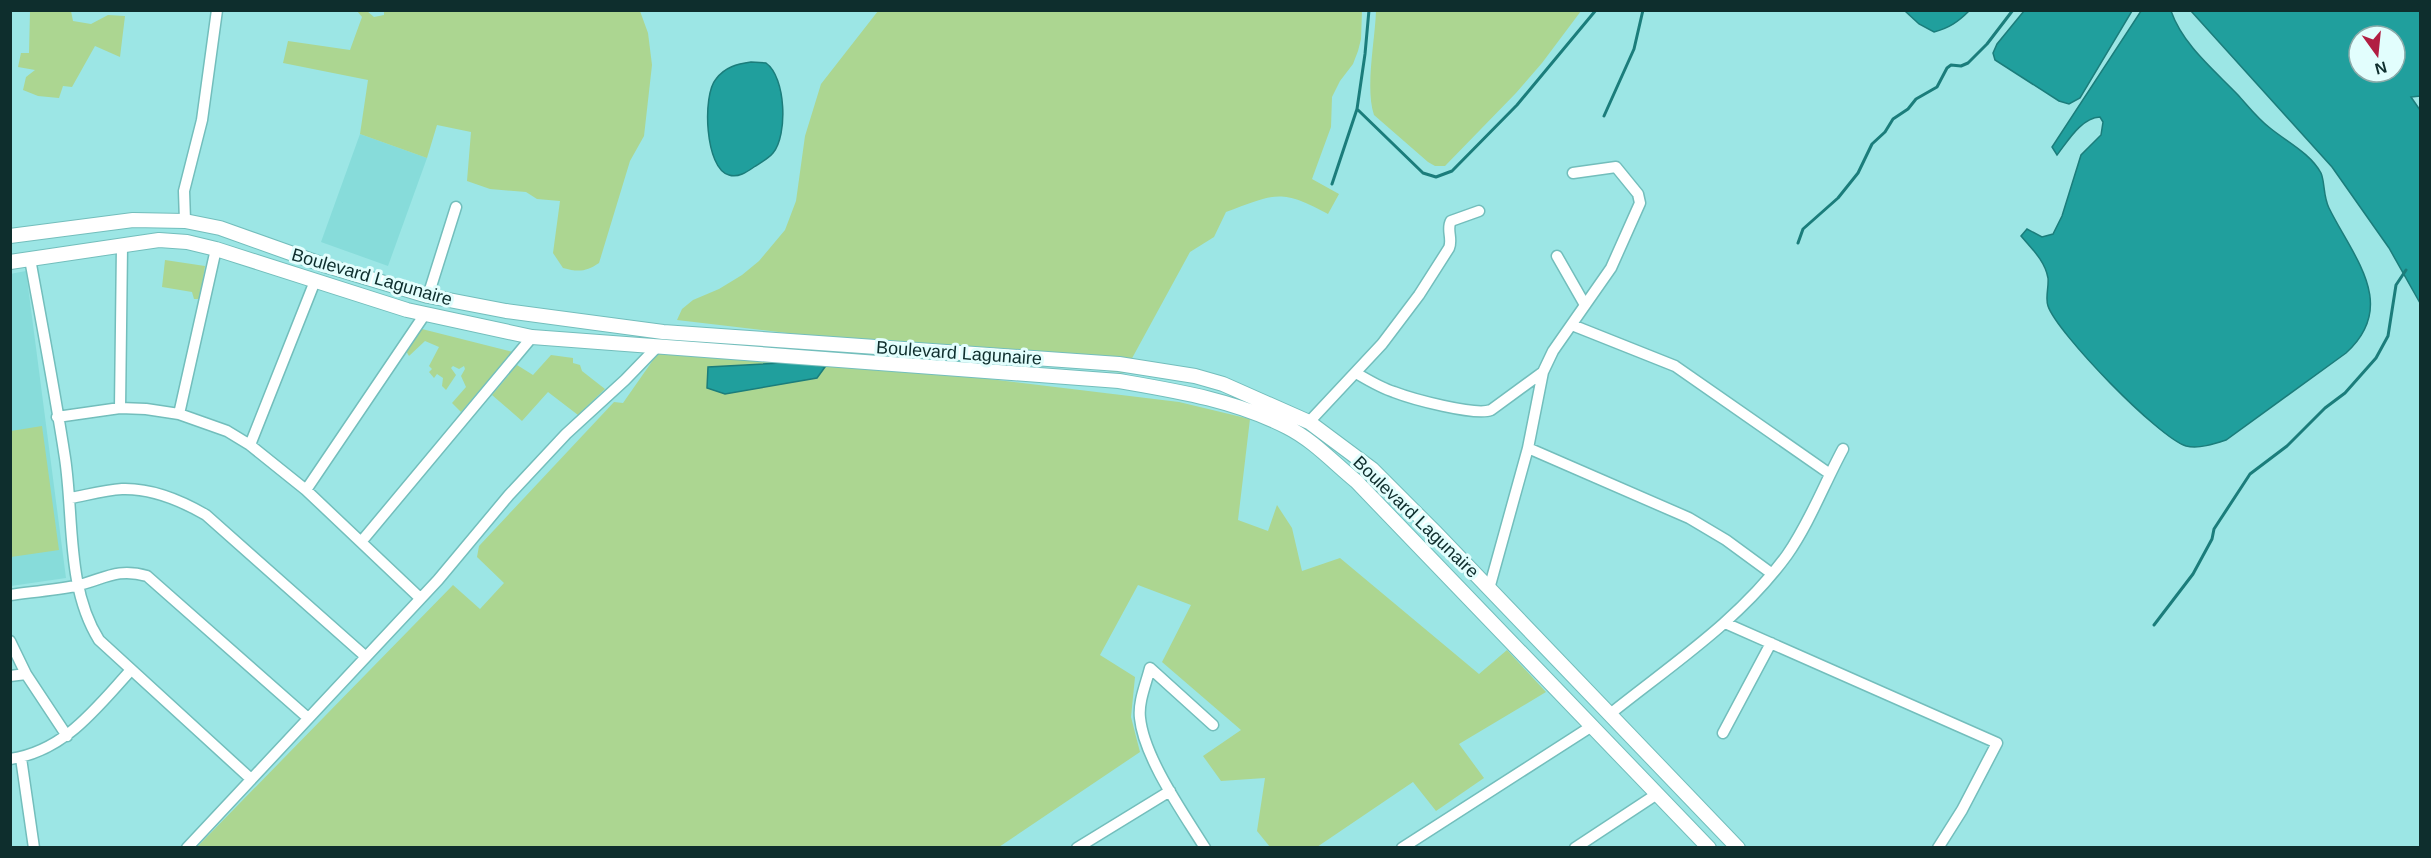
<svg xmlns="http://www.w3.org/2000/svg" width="2431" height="858" font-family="Arial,sans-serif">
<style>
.built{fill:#87dcda}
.green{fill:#acd691;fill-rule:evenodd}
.water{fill:#209f9d;stroke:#1b7d7b;stroke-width:1.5;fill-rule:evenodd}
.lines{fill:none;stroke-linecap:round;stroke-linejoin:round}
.stream{stroke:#1b7d7b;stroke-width:3}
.minor-casing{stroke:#73bebc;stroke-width:13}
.major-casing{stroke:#73bebc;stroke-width:16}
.minor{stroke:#fff;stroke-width:10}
.major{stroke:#fff;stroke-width:14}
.labels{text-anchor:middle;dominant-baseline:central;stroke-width:6;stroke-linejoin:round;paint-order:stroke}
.street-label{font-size:18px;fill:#0e2e2d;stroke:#e2fefd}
</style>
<rect width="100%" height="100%" fill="#9ce6e5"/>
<!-- built -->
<path class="built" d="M360 134 427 158 388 266 321 242Z
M26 271 66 578 11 586 10 274Z"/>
<!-- green -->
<path class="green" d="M384 10 640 11 648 33 652 65 644 136 630 161 599 263C586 272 578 272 563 268L553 253 560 201 537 199 526 192 490 189 467 181 471 132 437 125 427 158 360 134 368 80 283 63 288 41 350 50 362 17 357 11H367L374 17 384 15Z
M30 11H71L73 21 91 24 108 15 125 16 120 57 95 46 72 87 63 86 59 98 38 96 23 90 26 77 35 70 18 67 21 53H29Z
M878 11H1362L1361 39 1358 51 1353 64 1340 81 1332 97 1331 127 1312 179 1339 194 1328 214C1280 188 1275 194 1226 212L1214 237 1190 252 1124 373 677 320 682 309 693 300 719 289 742 275 759 261 785 230 796 201 805 136 821 84Z
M1376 11V10L1581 11 1542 63 1516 93 1445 166H1435L1428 162 1374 115C1365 88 1375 41 1376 11Z
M165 260 205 266 200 299H194L192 292 162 287Z
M418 328 513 352 461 412 452 403 466 387 461 376 465 369 464 366 459 369 453 366 451 368 456 375 446 390 442 386 443 378 437 374 434 378 429 372 432 369 429 366 439 347 425 341 409 356 406 351Z
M667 340 1179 402 1250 419 1238 520 1268 531 1277 505 1292 528 1302 571 1340 558 1479 674 1507 650 1546 692 1459 744 1484 778 1436 811 1413 782 1317 847H1270L1257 831 1265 778 1221 781 1203 756 1241 730 1162 662 1191 605 1138 585 1100 655 1135 677 1131 717 1140 752 999 847 196 848 453 585 480 609 504 583 477 557 479 546 614 402 623 403ZM824 367 817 378 725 394Z
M551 355 573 358V363L580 365 582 371 605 389 578 415 548 392 522 421 492 395 517 365 533 375Z
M42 426 59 550 11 557V431Z"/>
<!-- water -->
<path class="water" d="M1905 11H1969C1958 22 1949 28 1934 32L1919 24Z
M2024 11V10L2132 11 2080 98 2069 104 2059 101 1995 60 1993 53 1997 44Z
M2141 11H2171C2183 45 2214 70 2238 95 2248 106 2258 119 2270 128 2287 142 2310 153 2321 173 2325 182 2323 196 2329 208 2353 257 2399 305 2346 353L2226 440C2214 444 2199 449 2186 446 2159 438 2057 333 2048 306 2045 298 2049 287 2048 278 2045 261 2032 249 2021 236L2027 229 2042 237 2053 234 2062 216 2081 155 2101 135 2103 122 2100 117C2081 118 2068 141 2057 155L2052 147Z
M2191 11H2420V96L2411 97 2420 110V303L2389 248 2332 167ZM2359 36H2395V72H2359Z
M751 62 766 63C786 77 788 135 773 153 768 159 760 163 754 167 747 172 738 178 729 175 705 169 702 95 716 79 725 67 737 64 751 62Z
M799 362 825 367 817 378 725 394 707 388 708 367Z"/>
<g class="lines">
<!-- stream -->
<path class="stream" d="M1357 109 1423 173 1436 177 1452 171 1517 105 1596 10
M1604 116 1634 49 1643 10
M1332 184 1357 109 1365 54 1369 10
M1798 243 1803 229 1838 198 1858 173 1872 144 1885 132 1893 119 1908 109 1916 99 1937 87 1947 68 1951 65 1961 66 1968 63 1987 44 2013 10
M2154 625 2193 574 2212 539 2214 529 2250 474 2287 446 2325 408 2345 393 2376 358 2388 336 2396 285 2406 270"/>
<defs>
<path id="minor" d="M185 221 184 191 202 120 217 10
M1557 256 1585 305
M30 259C42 325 55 392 65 458 74 518 66 587 99 640L251 779
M428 296 456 207
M1572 325 1675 366 1830 474
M1356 373C1368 380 1381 388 1394 392 1412 399 1475 416 1491 410L1543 372
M120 408 122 246
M179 414 216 249
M57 417 120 408 146 409 179 414 227 431 250 445 306 490 420 598
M1309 422 1382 344 1419 295 1449 248C1453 239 1446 229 1451 221L1479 211
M250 445 315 281
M1528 448 1689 518 1726 540 1771 573
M306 490 425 314
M71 498C87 495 105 490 122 489 151 488 182 501 206 515L365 656
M361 542 532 337
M1489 589 1528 448 1543 372 1553 351 1611 268 1640 203 1638 194 1616 167 1573 173
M10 595C32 592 54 590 75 586 103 580 116 567 147 576L308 718
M1725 623 1997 743 1962 810 1938 848
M10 641 26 674 67 736
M10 676 26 674
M1610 714C1671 665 1740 620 1787 555 1810 522 1824 484 1843 449
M1723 733 1771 643
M21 758 34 848
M10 759C65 751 96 708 131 670
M187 848 438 580 509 495 566 434 625 380 657 347
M1077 848 1170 791
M1205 848C1184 814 1144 758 1140 718 1138 702 1146 684 1150 668L1213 725
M1402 848 1592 726
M1575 848 1657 794"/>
<path id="major" d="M10 236 133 220 185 221 220 228 324 265 428 296 506 311 663 332 1119 364 1195 376 1223 384 1309 422 1372 469 1435 532 1738 848
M10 262 159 240 187 242 216 249 407 310 532 337 1119 381C1177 391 1234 400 1287 427 1313 440 1334 463 1356 481L1709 848"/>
</defs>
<!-- minor casing -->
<use href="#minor" class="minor-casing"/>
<!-- major casing -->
<use href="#major" class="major-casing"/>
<!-- minor -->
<use href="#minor" class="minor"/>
<!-- major -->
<use href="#major" class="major"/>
</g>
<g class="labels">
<!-- street labels -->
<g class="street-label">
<text transform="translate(372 277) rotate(16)">Boulevard Lagunaire</text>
<text transform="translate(959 353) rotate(4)">Boulevard Lagunaire</text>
<text transform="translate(1416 517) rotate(44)">Boulevard Lagunaire</text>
</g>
</g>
<!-- border -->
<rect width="2431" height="858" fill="none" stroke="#0e2e2d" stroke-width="24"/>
<!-- north arrow -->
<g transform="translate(2377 54) rotate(165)"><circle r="28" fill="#e2fefd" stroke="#8dabaa" stroke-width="1.5"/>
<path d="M0-4.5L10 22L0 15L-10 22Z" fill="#b11e42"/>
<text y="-9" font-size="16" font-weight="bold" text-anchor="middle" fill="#0e2e2d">N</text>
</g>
</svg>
